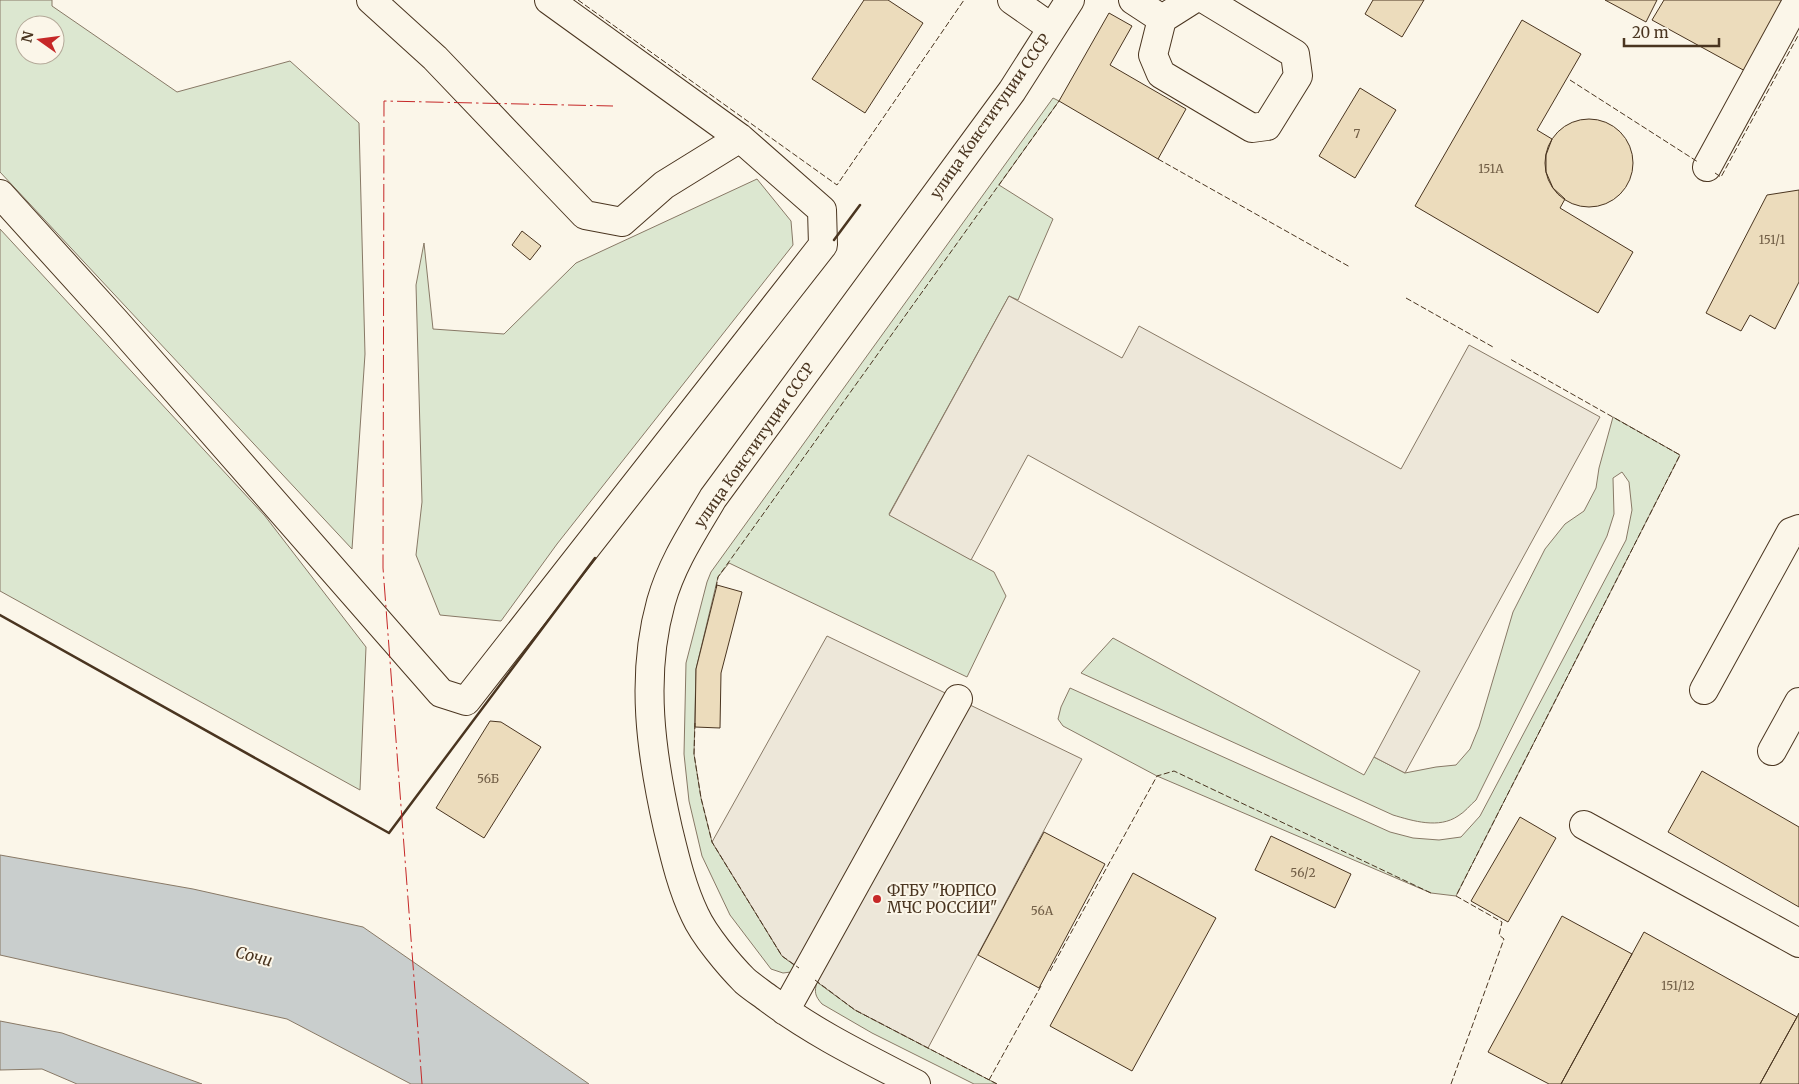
<svg xmlns="http://www.w3.org/2000/svg" width="1799" height="1084" font-family="Merriweather,serif">
<style>
.green{fill:#dce7d0;stroke:#887966;fill-rule:evenodd}
.parking{fill:#ede7d9;stroke:#887966}
.water{fill:#c9cecd;stroke:#887966}
.building{fill:#ecdcbc;stroke:#4a3520}
.lines{fill:none;stroke-linecap:round;stroke-linejoin:round}
.minor-casing{stroke:#4a3520;stroke-width:30}
.minor{stroke:#fbf6e9;stroke-width:28}
.fence{stroke:#4a3520;stroke-width:1;stroke-dasharray:6 2.5;stroke-linecap:butt}
.wall{stroke:#4a3520;stroke-width:2.5}
.power{stroke:#c62828;stroke-width:1;stroke-dasharray:18 4 2.5 4;stroke-linecap:butt}
.poi-dot{fill:#c62828;stroke:#fbf6e9;stroke-width:2}
.labels{text-anchor:middle;dominant-baseline:central;stroke-width:4;stroke-linejoin:round;paint-order:stroke}
.number-label{font-size:12px;fill:#725f47}
.street-label{font-size:15px;fill:#4a3520;stroke:#fbf6e9}
.poi-label{font-size:15px;fill:#4a3520;stroke:#fbf6e9;text-anchor:start}
.water-label{font-size:16px;font-style:italic;fill:#4a3520;stroke:#fbf6e9}
</style>
<rect width="100%" height="100%" fill="#fbf6e9"/>
<!-- green -->
<path class="green" d="M0 0H52V6L177 92 290 61 359 123 365 354 352 549 0 172ZM25 25H55V55H25Z
M1053 98 1059 101 999 185 1053 219 1018 300 1009 296 889 514 994 572 1006 596 967 677 729 563 718 577 696 669 694 754 701 798 712 842 782 956 797 967 791 972 783 973 771 969 730 915 702 856 689 801 684 754 686 663 707 582 711 572Z
M757 179 791 221 793 245 557 544 501 621 440 615 416 555 422 502 416 285 424 243 433 329 504 334 576 263Z
M0 229 265 516 366 647 360 790 0 591Z
M1613 417 1680 455 1456 896 1431 893 1157 776 1063 726 1058 719 1061 707 1070 688 1390 832 1413 838 1439 840 1461 837 1480 816 1626 540 1632 510 1629 482 1622 472 1613 478 1614 514 1607 536 1476 800C1470 805 1465 812 1458 816 1439 829 1413 821 1393 815L1081 673 1113 638 1364 775 1374 757 1405 773 1436 767 1456 765 1470 749 1479 727 1513 612 1545 549 1565 524 1584 511 1596 488 1599 468Z
M817 982 855 1010 997 1084H974L872 1033 822 1004C815 996 814 992 817 982Z"/>
<!-- parking -->
<path class="parking" d="M1009 296 1122 358 1139 326 1401 469 1469 345 1600 417 1405 773 1374 757 1420 671 1028 455 971 560 889 515Z
M827 636 1082 759 928 1048 855 1010 782 956 712 842Z"/>
<!-- water -->
<path class="water" d="M0 855 193 889 363 927 589 1084H411L287 1019 0 955Z
M0 1021 62 1033 202 1084H77L42 1069 0 1070Z"/>
<!-- building -->
<path class="building" d="M864 0H888L923 23 865 113 812 79Z
M1373 0H1424L1402 37 1365 14Z
M1605 0H1657L1646 22Z
M1664 0H1799L1767 83 1652 20Z
M1109 13 1132 26 1110 65 1186 109 1158 159 1059 101Z
M1522 20 1581 54 1537 130 1552 139 1546 155V172L1553 188 1565 199 1560 208 1633 252 1598 313 1415 206Z
M1360 88 1396 110 1355 178 1319 156Z
M1545 163a44 44 0 1 1 88 0a44 44 0 1 1-88 0Z
M1799 190V282L1775 329 1750 315 1741 331 1706 313 1767 195Z
M522 231 541 246 530 260 512 245Z
M717 585 742 592 721 673 720 728 695 727 696 669Z
M490 721 501 722 541 747 484 838 436 808Z
M1702 771 1799 827V907L1668 832Z
M1520 817 1556 838 1508 922 1471 901Z
M1044 832 1105 864 1039 988 978 955Z
M1271 836 1351 874 1335 908 1255 870Z
M1133 873 1216 918 1132 1071 1050 1026Z
M1562 916 1632 954 1561 1084H1549L1488 1052Z
M1644 932 1797 1017 1760 1084H1561Z
M1799 1013V1084H1760L1797 1017Z"/>
<g class="lines">
<defs>
<path id="minor" d="M371 0 435 58 585 215 622 222 664 185 740 138
M1012 0 1052 28
M1133 0 1162 19
M1192 0 1162 19 1153 55 1161 74 1252 128 1267 126 1298 76 1295 54 1206 0
M1707 167 1798 0
M0 194 116 322 441 693 466 701 823 245 822 210 740 138 549 0
M1704 690 1791 532 1799 529
M1772 751 1799 702
M1584 825 1799 943
M785 1011 958 699
M916 1084C866 1058 814 1033 769 999 761 993 752 987 745 981 729 965 704 935 695 915 682 888 675 858 668 829 651 754 640 677 661 602 672 563 693 532 713 498L1012 91 1070 0"/>
</defs>
<!-- minor casing -->
<use href="#minor" class="minor-casing"/>
<!-- minor -->
<use href="#minor" class="minor"/>
<!-- fence -->
<path class="fence" d="M578 0 837 185 964 0
M1570 80 1698 162
M1158 159 1350 267
M1715 173 1721 177 1799 34
M1406 298 1493 347
M716 588 718 577 1059 101
M695 723 694 754 701 798 712 842 782 956 799 968
M1050 971 1157 776 1174 771 1431 893
M815 980 855 1010 997 1084
M989 1080 1041 986
M1451 1084 1504 939 1499 935 1502 922 1456 896 1680 455 1510 359"/>
<!-- wall -->
<path class="wall" d="M834 240 860 205
M0 615 389 833 595 558"/>
<!-- power -->
<path class="power" d="M422 1084 383 568 384 101 613 106"/>
</g>
<!-- markers -->
<circle class="poi-dot" cx="877" cy="899" r="5"/>
<g class="labels">
<!-- number labels -->
<g class="number-label">
<text x="1357" y="133">7</text>
<text x="1491" y="168">151А</text>
<text x="1772" y="239">151/1</text>
<text x="488" y="778">56Б</text>
<text x="1303" y="872">56/2</text>
<text x="1042" y="910">56А</text>
<text x="1678" y="985">151/12</text>
</g>
<!-- street labels -->
<g class="street-label">
<text transform="translate(990 116) rotate(-55)">улица Конституции СССР</text>
<text transform="translate(754 445) rotate(-55)">улица Конституции СССР</text>
</g>
<!-- poi labels -->
<g class="poi-label">
<text x="887" y="890">ФГБУ "ЮРПСО<tspan x="887" dy="17">МЧС РОССИИ"</tspan></text>
</g>
<!-- water labels -->
<g class="water-label">
<text transform="translate(254 956) rotate(15)">Сочи</text>
</g>
</g>
<!-- north arrow -->
<g transform="translate(40 40) rotate(284)"><circle r="24" fill="#fbf6e9" stroke="#b4a999"/>
<path d="M0-4L9 19L0 12L-9 19Z" fill="#c62828"/>
<text y="-8" font-size="14" font-weight="bold" text-anchor="middle" fill="#4a3520">N</text>
</g>
<!-- scale -->
<path d="M1624 38v8h95v-8" fill="none" stroke="#4a3520" stroke-width="2.5"/>
<text x="1632" y="38" font-size="15" fill="#4a3520" stroke="#fbf6e9" stroke-width="4" paint-order="stroke">20 m</text>
</svg>
